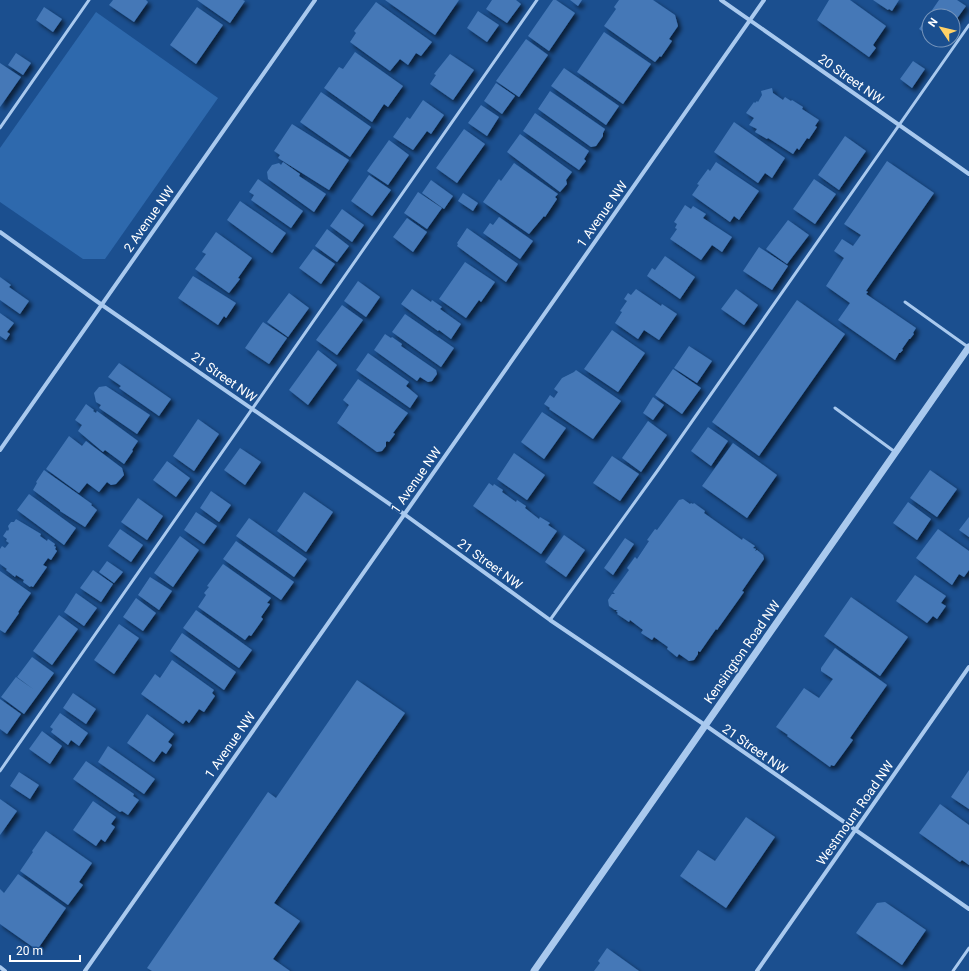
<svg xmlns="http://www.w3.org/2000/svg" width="969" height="971" font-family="Roboto,sans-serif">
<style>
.green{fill:#2e69ad}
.building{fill:#4478b7;filter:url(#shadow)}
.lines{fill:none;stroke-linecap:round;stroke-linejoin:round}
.service{stroke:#a9c9ee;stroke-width:3}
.minor{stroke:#a9c9ee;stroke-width:4}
.tertiary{stroke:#a9c9ee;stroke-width:7}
.labels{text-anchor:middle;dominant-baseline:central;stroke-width:3.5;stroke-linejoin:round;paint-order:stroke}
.street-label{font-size:13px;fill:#fff;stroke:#1b4f8f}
</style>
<defs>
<filter id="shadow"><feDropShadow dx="3.5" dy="3.5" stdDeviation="2" flood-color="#0009"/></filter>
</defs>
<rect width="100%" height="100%" fill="#1b4f8f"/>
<!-- green -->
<path class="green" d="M96 12 218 98 105 259H83L0 202V148Z"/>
<!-- building -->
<path class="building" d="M113 0H146L148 2 134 22 109 5Z
M197 0H243L245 1 230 23Z
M385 0H459L435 35Z
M492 0H516L521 4 507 23 486 9Z
M553 0H556L575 13 549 51 528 36Z
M570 0H582L578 6Z
M619 0H653L675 15 678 26 669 39 672 41 661 57 660 56 655 62 604 26 616 9 614 7Z
M829 0H850L886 26 873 45 876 48 869 57 817 20Z
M873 0H899L892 11 889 9 888 10Z
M939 0H957L966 6 953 24V16H929V36L919 29Z
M376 2 432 42 421 56 416 53 408 65 400 59 390 71 350 42 356 33 354 31Z
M44 7 62 19 53 32 36 20Z
M197 7 223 25 196 64 170 45Z
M478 11 499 25 487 42 467 28Z
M604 32 651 64 623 104 577 72Z
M526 39 548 55 519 97 496 81Z
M355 52 403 86 388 107 384 104 372 122 324 88 339 67 343 69Z
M16 53 31 63 23 75 8 65Z
M450 54 474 70 453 100 430 84 436 75 434 74Z
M913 61 925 69 912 88 900 79Z
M0 63 21 77 0 107Z
M564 68 619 106 606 125 551 86Z
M496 83 515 96 502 114 484 101Z
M772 88 773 93 783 100 785 97 791 101 792 100 803 107 802 109 819 120 815 126 817 127 809 139 807 138 799 150 797 148 793 154 768 138 767 139 755 132 757 129 749 125 754 118 746 113 754 102 755 103 757 101 758 102 762 95 761 91Z
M550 91 605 129 603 133V136L596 146 591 147 538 109Z
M321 92 371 127 350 157 300 122Z
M423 100 444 115 431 134 427 131 413 150 393 137 407 117 410 119Z
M481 105 499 117 487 136 468 123Z
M535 113 589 151 584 159 586 161 579 170 523 131Z
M734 122 785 158 772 178 765 173 758 183 714 152Z
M292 124 349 160 329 190 278 158 280 155 274 151Z
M464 129 485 144 457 183 436 168Z
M520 134 572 172 566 180 567 184 560 192 507 152Z
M845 136 866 151 839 190 818 175Z
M389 140 409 155 388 185 367 171Z
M887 161 934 193 866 291 868 292 866 294 916 328 913 333 914 334 910 339H909L902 349 903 350 900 353H899L895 360 838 320 850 303 826 286 844 258 834 251 842 239 853 246 861 235 844 224Z
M283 162 300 174 299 176 326 194 314 212 268 179 267 172 272 165 279 163 281 165Z
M716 162 759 191 739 220 734 216 730 222 692 195 699 185 697 184 708 169 710 171Z
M514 163 558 194 555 197 557 199 545 217 544 216 529 234 483 202 499 179 501 181Z
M369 175 391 190 372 216 351 201Z
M258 179 303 211 291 228 251 200 254 195 249 192Z
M814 179 836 194 815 224 793 209Z
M431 180 453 196 444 209 422 193Z
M418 192 442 208 427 229 404 213Z
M463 193 478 203 473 211 458 201Z
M240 201 286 233 272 253 227 220Z
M685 205 691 209 693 206 706 214 703 218 732 237 722 252 712 245 701 260 670 239 677 229 675 228 677 224 674 222Z
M342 209 364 225 352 242 330 226Z
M499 217 533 241 520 259 483 233 490 223 493 225Z
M407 218 427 232 413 252 393 237Z
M788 220 809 235 787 264 766 249Z
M467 228 518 264 506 282 457 246 458 244 457 243Z
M327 229 349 246 337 262 315 246Z
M216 232 252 258 238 278 240 279 229 293 195 269 206 254 202 252Z
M759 247 788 266 772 290 743 271Z
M313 249 335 264 321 284 299 268Z
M665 256 695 277 680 299 647 276 652 268 655 270Z
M465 262 495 282 481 302 479 300 466 318 439 299Z
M193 276 236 303 226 318 224 316 218 325 178 298Z
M0 277 11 285 9 287 29 301 20 314 0 300Z
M358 281 380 297 366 317 344 301Z
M412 289 431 302 432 300 442 307 440 309 461 324 451 339 439 330 438 331 401 304Z
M636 289 661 306 662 304 677 314 659 340 644 330 638 339 615 323 622 312 620 311 627 301 624 299 628 293 631 295Z
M736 289 758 305 744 325 721 309Z
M289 293 309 308 288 337 267 322Z
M797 300 845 334 759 456 712 422Z
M342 305 363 320 337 355 316 340Z
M0 313 14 323 7 332 10 334 6 340 0 336Z
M405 314 454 348 441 367 392 332Z
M263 322 287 338 269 364 245 348Z
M612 330 645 353 618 392 584 369Z
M385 334 391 338 392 337 402 344 401 346 436 370 437 374 432 381 428 382 420 377 417 381 374 350Z
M689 346 712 361 697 383 674 368Z
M318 350 337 365 308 405 289 390Z
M368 353 409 382 406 386 418 396 410 408 356 370Z
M119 363 171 399 159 416 119 388 121 386 108 377Z
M673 369 701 388 682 414 655 395Z
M576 370 621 401 593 439 549 409 550 408 544 404 550 395 554 398 558 392 554 389 562 378 574 372Z
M358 379 408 413 393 433 395 434 389 442 387 441 386 442V446L382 451 377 452 337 423 349 405 343 400Z
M106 386 150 415 137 434 99 408 101 405 96 402 94 393 99 387Z
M653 397 664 405 653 420 643 413Z
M86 404 94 410 93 411 96 413 97 411 138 441 132 450 133 451 124 464 105 450 103 452 78 431 82 425 75 420Z
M542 412 566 428 544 459 521 442Z
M198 419 219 434 194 471 173 456Z
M648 421 667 435 641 472 622 458Z
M708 427 728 441 711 466 691 451Z
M69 436 82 446 86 441 122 468 124 475 116 484 111 485 107 482 99 492 87 483 79 493 46 469Z
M733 443 777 475 747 518 702 486Z
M240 448 261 462 245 485 224 470Z
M514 453 545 475 527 500 497 479Z
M612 456 639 474 620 501 593 483Z
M167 461 190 478 176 497 153 480Z
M44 470 92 504 91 505 97 510 85 527 60 511V510L33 490 37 483 36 482Z
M930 470 957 489 937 517 910 498Z
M489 483 493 486 494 484 503 490 502 492 516 502 517 500 526 506 525 508 539 519 540 517 550 523 548 525 557 531 541 554 473 506Z
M211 491 231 505 219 522 200 508Z
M304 492 333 512 306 552 277 531Z
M29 494 76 528 64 545 17 510Z
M138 498 163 516 147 540 121 522Z
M683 499 690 504 691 503 693 504 694 503 705 511 704 513 742 540 743 538 755 546 753 548 756 549 755 551 757 550 763 555 764 559 742 591 744 592 717 630 716 629 700 652 698 651V654L694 660 689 661 679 654 677 657 667 649 668 647 654 637 652 640 641 633 643 630 630 620 629 622 617 614 618 613 616 611 618 610H615L609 606 608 600 612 594H615L613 592 629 570 627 568 635 557 637 559 649 541 647 540 655 529 657 530 679 500Z
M908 502 931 519 917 540 893 523Z
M196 512 217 526 204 544 184 530Z
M969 517V537L959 530Z
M249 518 307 559 294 577 236 536Z
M16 519 41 534 40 536 47 541 48 539 55 544 54 546 56 547 55 549 57 551 51 560 48 558 43 565 47 567 33 587 31 586 30 587 23 582 24 580 16 575 15 577 6 570 7 569 0 564V549L2 546 5 548 9 543 6 541 7 539 3 536 7 530 8 531 9 529 8 526 11 522H14Z
M120 529 143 545 131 562 108 546Z
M938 529 969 551V570L964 577 959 574 952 585 916 558Z
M564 535 585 550 566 577 545 562Z
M180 536 199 550 173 587 154 573Z
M625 538 634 544 613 575 604 568Z
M236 541 294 582 281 600 223 559Z
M107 561 123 572 114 583 99 572Z
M223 564 271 598 267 603 270 604 261 617 263 619 251 636 249 635 245 640 198 607 206 595 204 593 209 587 207 586Z
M93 570 113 584 101 602 80 588Z
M0 571 31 593 18 612 19 613 5 633 0 630Z
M915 575 946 596 941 603 946 606 937 619 933 616 927 623 896 601Z
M150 577 172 591 159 610 138 595Z
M76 593 97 608 84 626 64 612Z
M851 597 908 637 880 676 824 636Z
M136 598 156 613 143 631 123 617Z
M196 610 252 650 239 668 183 628Z
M59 615 78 629 52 665 33 651Z
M119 624 139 638 114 674 94 660Z
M182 633 236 672 224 690 170 651Z
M835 648 887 685 850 738 853 740 834 766 831 765 830 767 787 736 788 735 776 727 804 688 819 698 833 679 821 671V668Z
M32 657 54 673 24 714 1 697 16 677 33 689 17 677Z
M172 660 214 690 212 693 215 696 204 712 199 709 189 723 186 720 183 724 141 694 155 674 160 678Z
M357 680 405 713 274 903 300 921 273 959 290 971H152L147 968 268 792 276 798Z
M73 693 96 709 86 724 63 708Z
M0 699 21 714 7 734 0 729Z
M60 713 88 733 79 746 71 740 68 745 51 732 53 729 50 727Z
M147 714 174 734 168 742 172 745 166 754 162 751 154 762 127 743Z
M42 731 62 746 50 764 29 749Z
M108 746 155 779 144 794 98 762Z
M86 761 134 794 133 796 139 800 128 815 122 811 120 812 73 779Z
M969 770V809L951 797Z
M19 772 39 785 30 799 10 786Z
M0 799 17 811 0 835Z
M93 801 116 817 111 824 115 827 105 842 101 839 96 846 73 830Z
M940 804 969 825V865L962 860 960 862 919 833Z
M746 817 775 837 726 908 680 876 698 850 715 861Z
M46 831 92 863 79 882 83 885 68 905 20 871 33 852 32 851Z
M18 874 66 908 37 950 0 924V889L4 893Z
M885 902 926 930 902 965 856 933 877 903Z
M607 948 639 971H594L600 963 598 961Z"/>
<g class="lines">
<!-- service -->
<path class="service" d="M0 128 89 0
M905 302 968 347
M835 408 895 452
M550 620 658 470 969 25
M0 771 537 0
M953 971 969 948"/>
<!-- minor -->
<path class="minor" d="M721 0 969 174
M0 232 102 305 404 514 550 620 705 725 969 909
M0 450 315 0
M0 967 5 971
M85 971 764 0
M757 971 969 667"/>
<!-- tertiary -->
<path class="tertiary" d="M534 971 969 347"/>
</g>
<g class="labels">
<!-- street labels -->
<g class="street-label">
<text transform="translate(851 79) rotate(35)">20 Street NW</text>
<text transform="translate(602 214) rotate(-55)">1 Avenue NW</text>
<text transform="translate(149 219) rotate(-55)">2 Avenue NW</text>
<text transform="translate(224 377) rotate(35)">21 Street NW</text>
<text transform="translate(416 480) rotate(-55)">1 Avenue NW</text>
<text transform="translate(490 564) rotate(36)">21 Street NW</text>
<text transform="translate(742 652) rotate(-55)">Kensington Road NW</text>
<text transform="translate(230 745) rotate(-55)">1 Avenue NW</text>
<text transform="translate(755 749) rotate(35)">21 Street NW</text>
<text transform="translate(855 813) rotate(-55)">Westmount Road NW</text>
</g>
</g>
<!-- north arrow -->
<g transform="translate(941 28) rotate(305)"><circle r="19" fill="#1b4f8f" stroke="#7695bc"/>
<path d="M0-3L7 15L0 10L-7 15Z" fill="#ffd166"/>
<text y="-6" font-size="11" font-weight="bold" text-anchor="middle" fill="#ffffff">N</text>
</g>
<!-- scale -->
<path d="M10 955v6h70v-6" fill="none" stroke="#ffffff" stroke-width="2"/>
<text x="16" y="955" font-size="12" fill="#ffffff" stroke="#1b4f8f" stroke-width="3" paint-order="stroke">20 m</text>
</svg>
